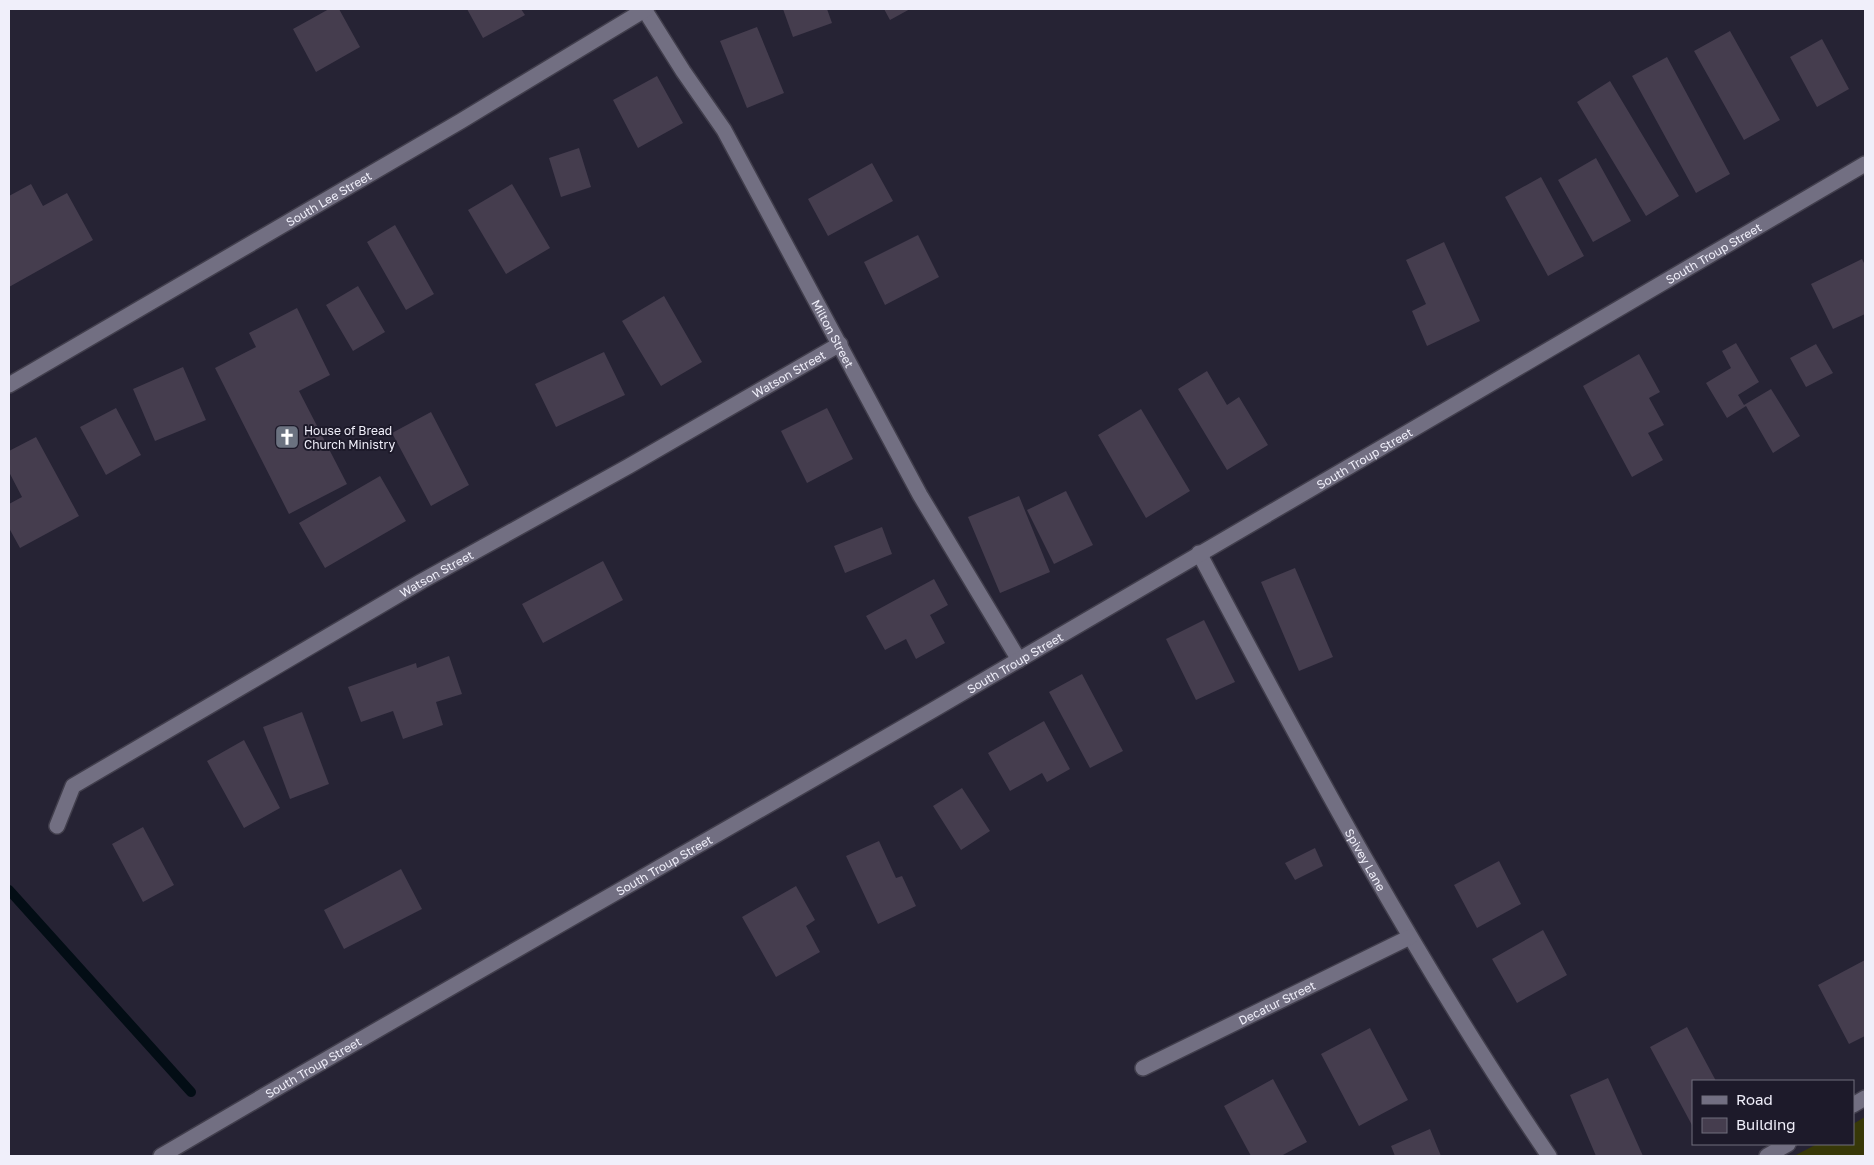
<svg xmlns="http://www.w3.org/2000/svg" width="1874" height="1165" font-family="'Golos Text',sans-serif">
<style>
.green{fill:#373808}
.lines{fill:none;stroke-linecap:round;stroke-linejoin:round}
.stream{stroke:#030d15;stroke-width:10}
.building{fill:#453d4e}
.minor-casing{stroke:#413e4c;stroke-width:18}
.minor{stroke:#726f82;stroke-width:15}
.labels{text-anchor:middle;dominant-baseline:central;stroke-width:4;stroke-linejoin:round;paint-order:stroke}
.street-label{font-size:12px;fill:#f0effa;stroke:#1d1a2a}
.poi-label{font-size:12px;fill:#f0effa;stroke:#1d1a2a;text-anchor:start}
</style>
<rect width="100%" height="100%" fill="#262334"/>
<!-- green -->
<path class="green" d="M1865 1117V1156H1794L1817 1144H1853V1124Z"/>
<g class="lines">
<!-- stream -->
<path class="stream" d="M9 890 191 1092"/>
</g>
<!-- building -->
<path class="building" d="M329 9H339L360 47 316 72 293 29Z
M467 9H521L525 15 483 38Z
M783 9H827L832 23 793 37Z
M884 9H910L890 20Z
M757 27 784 93 747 108 720 41Z
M1730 31 1780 120 1744 140 1694 51Z
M1822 39 1849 89 1817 107 1790 57Z
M1667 57 1730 174 1696 193 1632 76Z
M657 76 683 123 638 148 613 100Z
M1610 81 1679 196 1646 216 1577 102Z
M579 148 591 187 561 197 549 158Z
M1596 158 1631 221 1593 242 1558 180Z
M872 163 893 201 828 236 808 199Z
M1541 177 1584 256 1548 276 1505 197Z
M31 184 43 206 67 193 93 240 9 287V196Z
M512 184 550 248 506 274 468 210Z
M395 225 434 294 406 310 367 242Z
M918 235 939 277 885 305 864 262Z
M1444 242 1480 321 1427 346 1412 311 1426 304 1406 260Z
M1862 259 1865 265V314L1833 329 1811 284Z
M358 286 385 332 353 351 326 305Z
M664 296 702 362 661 386 622 321Z
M297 308 330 375 299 391 347 484 289 514 215 368 256 347 249 333Z
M1736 343 1759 382 1738 395 1744 405 1771 389 1800 436 1773 453 1746 406 1727 418 1706 383 1731 368 1722 351Z
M1816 344 1833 373 1806 387 1790 358Z
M604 352 625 395 556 427 535 384Z
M1639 354 1660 392 1649 398 1664 425 1648 433 1663 460 1632 477 1583 386Z
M183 367 206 420 155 441 133 389Z
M1207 371 1227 405 1239 397 1268 445 1227 470 1178 389Z
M116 408 141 455 106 475 80 427Z
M827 408 853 459 807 483 781 431Z
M1141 409 1190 491 1146 518 1098 435Z
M431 412 469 485 431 506 392 433Z
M36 437 79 516 20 548 9 528V504L22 497 9 472V451Z
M380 476 406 521 325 568 299 523Z
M1066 491 1093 545 1054 564 1027 510Z
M1019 496 1050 572 1000 593 968 517Z
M882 527 892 554 845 573 834 546Z
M603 561 623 600 543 643 522 604Z
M1295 568 1333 657 1299 671 1261 582Z
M934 579 948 605 930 615 945 643 916 659 906 639 885 650 866 616Z
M1204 620 1235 682 1196 700 1166 639Z
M449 656 462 694 436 702 443 725 403 739 393 711 361 722 348 687 416 663 417 668Z
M1082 674 1123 751 1090 768 1049 692Z
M302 712 329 784 290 799 263 727Z
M1044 721 1070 769 1047 782 1042 773 1010 791 988 753Z
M244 740 280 808 244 828 207 761Z
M962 788 990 831 961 850 933 806Z
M143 827 174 885 143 902 112 844Z
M879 841 896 878 902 876 916 906 878 924 846 856Z
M1315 848 1323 866 1295 880 1285 863Z
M1499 861 1521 904 1477 928 1454 885Z
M401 869 422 909 344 949 324 910Z
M796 886 815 920 806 926 820 952 776 977 742 917Z
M1543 930 1567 975 1517 1003 1492 959Z
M1865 960V1036L1849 1044 1818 985Z
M1687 1027 1716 1081H1693V1127L1650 1047Z
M1370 1028 1408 1100 1359 1126 1321 1054Z
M1608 1078 1643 1156H1596L1570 1095Z
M1273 1079 1307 1142 1281 1156H1251L1224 1106Z
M1430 1129 1441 1156H1395L1391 1146Z"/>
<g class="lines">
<defs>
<g id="minor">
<path id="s1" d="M644 9 683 71 724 130 920 495 1019 660"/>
<path id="s2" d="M9 385 461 121 646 9"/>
<path id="s3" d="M1199 553C1308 759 1418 964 1549 1156"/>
<path id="s4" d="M57 826 73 786 422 581 629 466 840 344"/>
<path id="s5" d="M1143 1068 1410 937"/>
<path d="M1853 1105 1865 1098"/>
<path id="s6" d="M161 1156C417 1005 676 859 933 710 1245 529 1554 346 1865 164"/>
<path d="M1767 1156 1788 1144"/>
</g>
</defs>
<!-- minor casing -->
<use href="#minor" class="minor-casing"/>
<!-- minor -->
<use href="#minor" class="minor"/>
</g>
<!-- icons -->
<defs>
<symbol id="church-square" viewBox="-11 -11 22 22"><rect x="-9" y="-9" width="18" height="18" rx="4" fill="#6b7280" stroke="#1d1a2a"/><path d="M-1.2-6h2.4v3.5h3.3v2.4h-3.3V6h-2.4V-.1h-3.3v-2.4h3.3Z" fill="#fff"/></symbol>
</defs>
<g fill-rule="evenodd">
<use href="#church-square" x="273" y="423" width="28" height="28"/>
</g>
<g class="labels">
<!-- street labels -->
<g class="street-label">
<text stroke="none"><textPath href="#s2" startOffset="370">South Lee Street</textPath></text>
<text stroke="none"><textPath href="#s6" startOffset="1796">South Troup Street</textPath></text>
<text stroke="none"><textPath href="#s1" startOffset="376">Milton Street</textPath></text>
<text stroke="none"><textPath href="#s4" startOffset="869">Watson Street</textPath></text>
<text stroke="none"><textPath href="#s6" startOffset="1391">South Troup Street</textPath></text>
<text stroke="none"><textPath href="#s4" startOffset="464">Watson Street</textPath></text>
<text stroke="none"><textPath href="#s6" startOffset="986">South Troup Street</textPath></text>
<text stroke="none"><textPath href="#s3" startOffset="349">Spivey Lane</textPath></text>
<text stroke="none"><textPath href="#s6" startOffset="581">South Troup Street</textPath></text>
<text stroke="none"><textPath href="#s5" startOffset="149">Decatur Street</textPath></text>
<text stroke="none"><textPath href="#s6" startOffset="176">South Troup Street</textPath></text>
</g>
<!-- poi labels -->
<g class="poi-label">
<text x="304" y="430">House of Bread<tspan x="304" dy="14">Church Ministry</tspan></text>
</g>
</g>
<!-- border -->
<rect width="1874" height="1165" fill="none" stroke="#f0effa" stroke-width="20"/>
<!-- legend -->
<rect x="1692" y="1080" width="162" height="65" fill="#1d1a2a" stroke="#716f7d"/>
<rect x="1702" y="1096" width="25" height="8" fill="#726f82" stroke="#716f7d"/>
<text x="1736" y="1105" font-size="15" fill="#f0effa">Road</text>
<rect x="1702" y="1118" width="25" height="15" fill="#453d4e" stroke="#716f7d"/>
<text x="1736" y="1130" font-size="15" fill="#f0effa">Building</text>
</svg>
